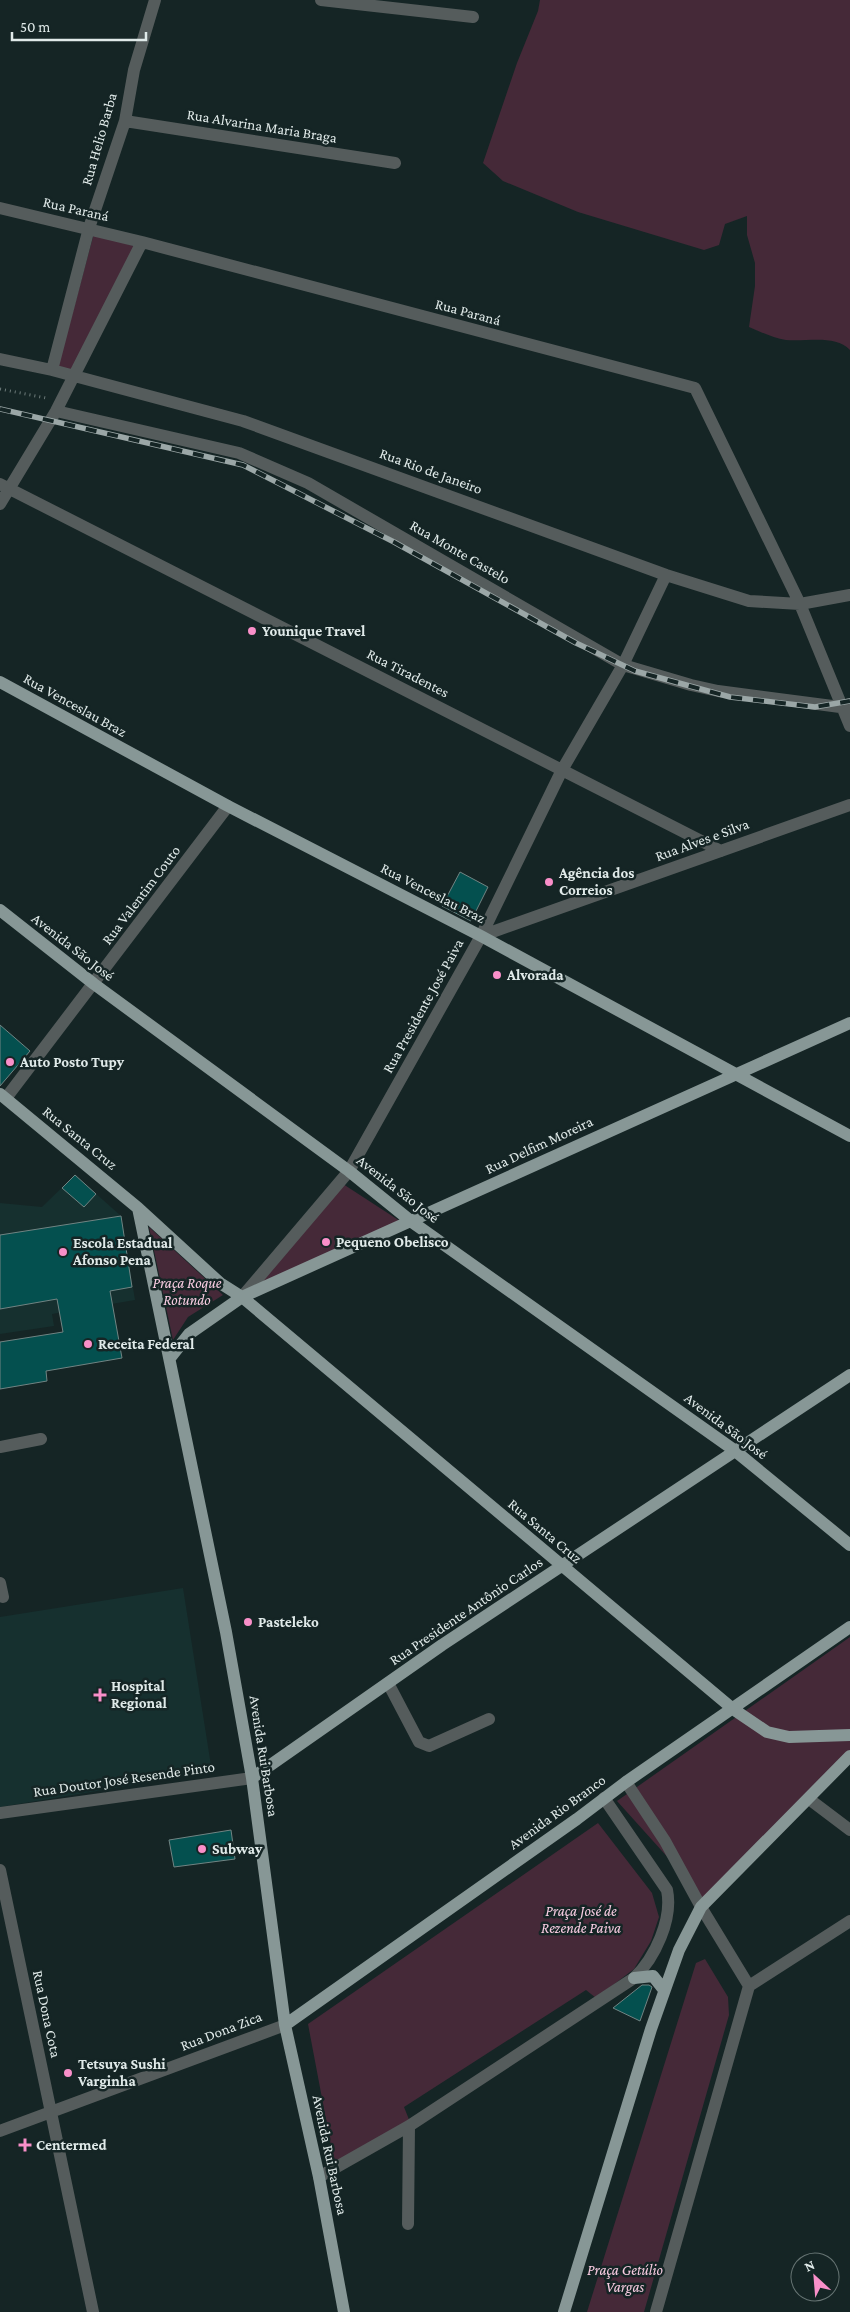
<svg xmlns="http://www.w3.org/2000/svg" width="850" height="2312" font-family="'Crimson Pro',serif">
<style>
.built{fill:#16302f}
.green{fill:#452938}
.building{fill:#04504f;stroke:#718483}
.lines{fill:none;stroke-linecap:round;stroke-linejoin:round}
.path{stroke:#6d7b7a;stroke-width:3;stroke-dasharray:1 4;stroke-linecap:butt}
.minor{stroke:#555c5c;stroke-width:12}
.major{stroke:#879796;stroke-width:12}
.rail-casing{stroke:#9ba7a7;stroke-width:5.5}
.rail{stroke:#152525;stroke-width:4;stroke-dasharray:11;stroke-linecap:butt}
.poi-dot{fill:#f98fc9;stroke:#152525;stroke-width:2}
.labels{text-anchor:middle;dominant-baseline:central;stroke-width:5;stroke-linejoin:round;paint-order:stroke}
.street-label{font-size:15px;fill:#e0eae9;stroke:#152525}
.poi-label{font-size:15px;font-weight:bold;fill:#e0eae9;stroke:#152525;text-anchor:start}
.park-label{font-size:15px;font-style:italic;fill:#f9cce2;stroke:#152525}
</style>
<rect width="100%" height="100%" fill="#152525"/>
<!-- built -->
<path class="built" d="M75 1175 121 1216 135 1300 52 1314 54 1326 0 1334V1203L42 1207Z
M183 1588 212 1772 0 1807V1617Z"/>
<!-- green -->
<path class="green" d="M540 0H850V350C835 334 807 342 786 340 773 338 761 332 749 327L755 286V263L747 235V216L725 224 719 245 704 250 578 212 503 181 483 163 517 63 538 11Z
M94 233 134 246 72 370 58 367Z
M343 1184 403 1223 252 1290Z
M149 1227 223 1295 188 1317 173 1340Z
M850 1637V1752L696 1906 671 1861 617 1801Z
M598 1823 652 1893 659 1917 651 1941 634 1969 596 1998 586 1990 404 2107 410 2122 335 2167 308 2024Z
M705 1959 728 1997 729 2015 644 2312H587L696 1963Z"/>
<!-- building -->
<path class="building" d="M460 872 488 887 471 921 442 906Z
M0 1025 30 1051 0 1086Z
M75 1175 96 1194 84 1207 62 1188Z
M121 1216 132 1287 110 1291 122 1358 46 1371 47 1381 0 1389V1342L63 1332 57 1299 0 1309V1235Z
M231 1830 235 1859 174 1867 169 1840Z
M642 1985H649L652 1987 640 2021 613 2008Z"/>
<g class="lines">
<!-- path -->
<path class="path" d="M0 389 46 398"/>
<!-- minor -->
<path class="minor" d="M321 0 473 17
M125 121 395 163
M0 208 142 242 695 388 800 604 850 726
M0 359 52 370 243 421 666 575 749 601 800 604 850 595
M52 370 89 228 125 121 134 70 155 0
M56 411 239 453 308 483 623 665 691 685 718 691 840 707 850 704
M0 484 721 851
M0 504 56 411 142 242
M481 936 850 805
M6 1098 228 806
M242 1297 349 1171 481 936 562 770 623 665 666 575
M0 1447 41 1439
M0 1583 3 1597
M388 1683 419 1742 429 1746 489 1719
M626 1782 665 1841 701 1907 749 1986 656 2312
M809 1799 850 1830
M0 1813 252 1778
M0 1870 93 2312
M749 1986 850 1921
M0 2131 285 2025
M319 2177 409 2126 634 1978C655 1958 673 1919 667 1890L604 1798
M408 2224 409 2126"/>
<!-- major -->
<path class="major" d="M0 682 228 806 481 936 850 1136
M0 910 94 984 349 1171 412 1222 734 1450 850 1545
M0 1094 138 1208 220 1283 242 1297 733 1709 767 1732 789 1737 850 1735
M138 1208 226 1632 252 1778 285 2025 319 2177 344 2312
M170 1358 189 1334 242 1297 850 1023
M252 1778 442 1645 850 1375
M634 1978 653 1976 664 1990
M285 2025 577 1819 626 1782 850 1627
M564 2312 651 2029 679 1950 701 1907 850 1756"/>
<defs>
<path id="rail" d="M0 409 243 465 394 542 576 643 635 671 730 697 815 707 850 701"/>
</defs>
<!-- rail casing -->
<use href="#rail" class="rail-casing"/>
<!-- rail -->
<use href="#rail" class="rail"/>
</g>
<!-- markers -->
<g class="poi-dot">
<circle cx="252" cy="631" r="5"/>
<circle cx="549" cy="882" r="5"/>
<circle cx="497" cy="975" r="5"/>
<circle cx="10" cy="1062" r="5"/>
<circle cx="326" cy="1242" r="5"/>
<circle cx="63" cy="1252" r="5"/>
<circle cx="88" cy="1344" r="5"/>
<circle cx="248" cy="1622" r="5"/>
<path d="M97.5 1687.5h5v5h5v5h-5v5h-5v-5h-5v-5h5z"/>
<circle cx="202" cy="1849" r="5"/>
<circle cx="68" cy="2073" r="5"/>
<path d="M22.5 2137.5h5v5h5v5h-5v5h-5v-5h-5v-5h5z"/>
</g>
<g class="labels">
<!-- street labels -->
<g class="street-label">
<text transform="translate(262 126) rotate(9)">Rua Alvarina Maria Braga</text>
<text transform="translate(99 139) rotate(-74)">Rua Helio Barba</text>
<text transform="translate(76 209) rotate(13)">Rua Paraná</text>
<text transform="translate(468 312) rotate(15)">Rua Paraná</text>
<text transform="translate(431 471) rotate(20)">Rua Rio de Janeiro</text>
<text transform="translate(460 552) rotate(30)">Rua Monte Castelo</text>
<text transform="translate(408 673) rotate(27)">Rua Tiradentes</text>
<text transform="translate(75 705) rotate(29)">Rua Venceslau Braz</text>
<text transform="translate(702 840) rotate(-20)">Rua Alves e Silva</text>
<text transform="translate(433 893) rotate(27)">Rua Venceslau Braz</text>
<text transform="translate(141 895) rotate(-53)">Rua Valentim Couto</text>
<text transform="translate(73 947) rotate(38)">Avenida São José</text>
<text transform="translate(423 1006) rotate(-61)">Rua Presidente José Paiva</text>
<text transform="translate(80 1138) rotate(39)">Rua Santa Cruz</text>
<text transform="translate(539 1145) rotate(-25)">Rua Delfim Moreira</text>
<text transform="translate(398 1189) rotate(38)">Avenida São José</text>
<text transform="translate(726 1426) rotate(37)">Avenida São José</text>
<text transform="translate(545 1531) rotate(40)">Rua Santa Cruz</text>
<text transform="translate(466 1611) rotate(-34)">Rua Presidente Antônio Carlos</text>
<text transform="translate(264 1756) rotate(81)">Avenida Rui Barbosa</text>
<text transform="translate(124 1779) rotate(-8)">Rua Doutor José Resende Pinto</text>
<text transform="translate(557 1812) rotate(-36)">Avenida Rio Branco</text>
<text transform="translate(47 2014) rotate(78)">Rua Dona Cota</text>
<text transform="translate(221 2031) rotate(-21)">Rua Dona Zica</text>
<text transform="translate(330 2155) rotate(78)">Avenida Rui Barbosa</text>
</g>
<!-- poi labels -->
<g class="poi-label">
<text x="262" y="631">Younique Travel</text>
<text x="559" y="873">Agência dos<tspan x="559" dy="17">Correios</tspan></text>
<text x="507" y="975">Alvorada</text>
<text x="20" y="1062">Auto Posto Tupy</text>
<text x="336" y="1242">Pequeno Obelisco</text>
<text x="73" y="1243">Escola Estadual<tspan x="73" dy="17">Afonso Pena</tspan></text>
<text x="98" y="1344">Receita Federal</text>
<text x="258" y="1622">Pasteleko</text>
<text x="111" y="1686">Hospital<tspan x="111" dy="17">Regional</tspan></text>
<text x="212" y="1849">Subway</text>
<text x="78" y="2064">Tetsuya Sushi<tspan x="78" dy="17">Varginha</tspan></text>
<text x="36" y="2145">Centermed</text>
</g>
<!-- park labels -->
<g class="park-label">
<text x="187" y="1283">Praça Roque<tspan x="187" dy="17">Rotundo</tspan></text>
<text x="581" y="1911">Praça José de<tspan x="581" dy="17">Rezende Paiva</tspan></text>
<text x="625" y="2270">Praça Getúlio<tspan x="625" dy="17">Vargas</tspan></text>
</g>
</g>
<!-- north arrow -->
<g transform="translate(815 2277) rotate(334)"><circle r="24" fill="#152525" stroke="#667473"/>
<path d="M0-4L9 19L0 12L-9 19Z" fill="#f98fc9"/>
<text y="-8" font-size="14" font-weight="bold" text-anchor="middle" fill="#e0eae9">N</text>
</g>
<!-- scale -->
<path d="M12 32v8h134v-8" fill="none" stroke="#e0eae9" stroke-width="2.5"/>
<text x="20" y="32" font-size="15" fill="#e0eae9" stroke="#152525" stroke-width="4" paint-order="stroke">50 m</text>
</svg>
